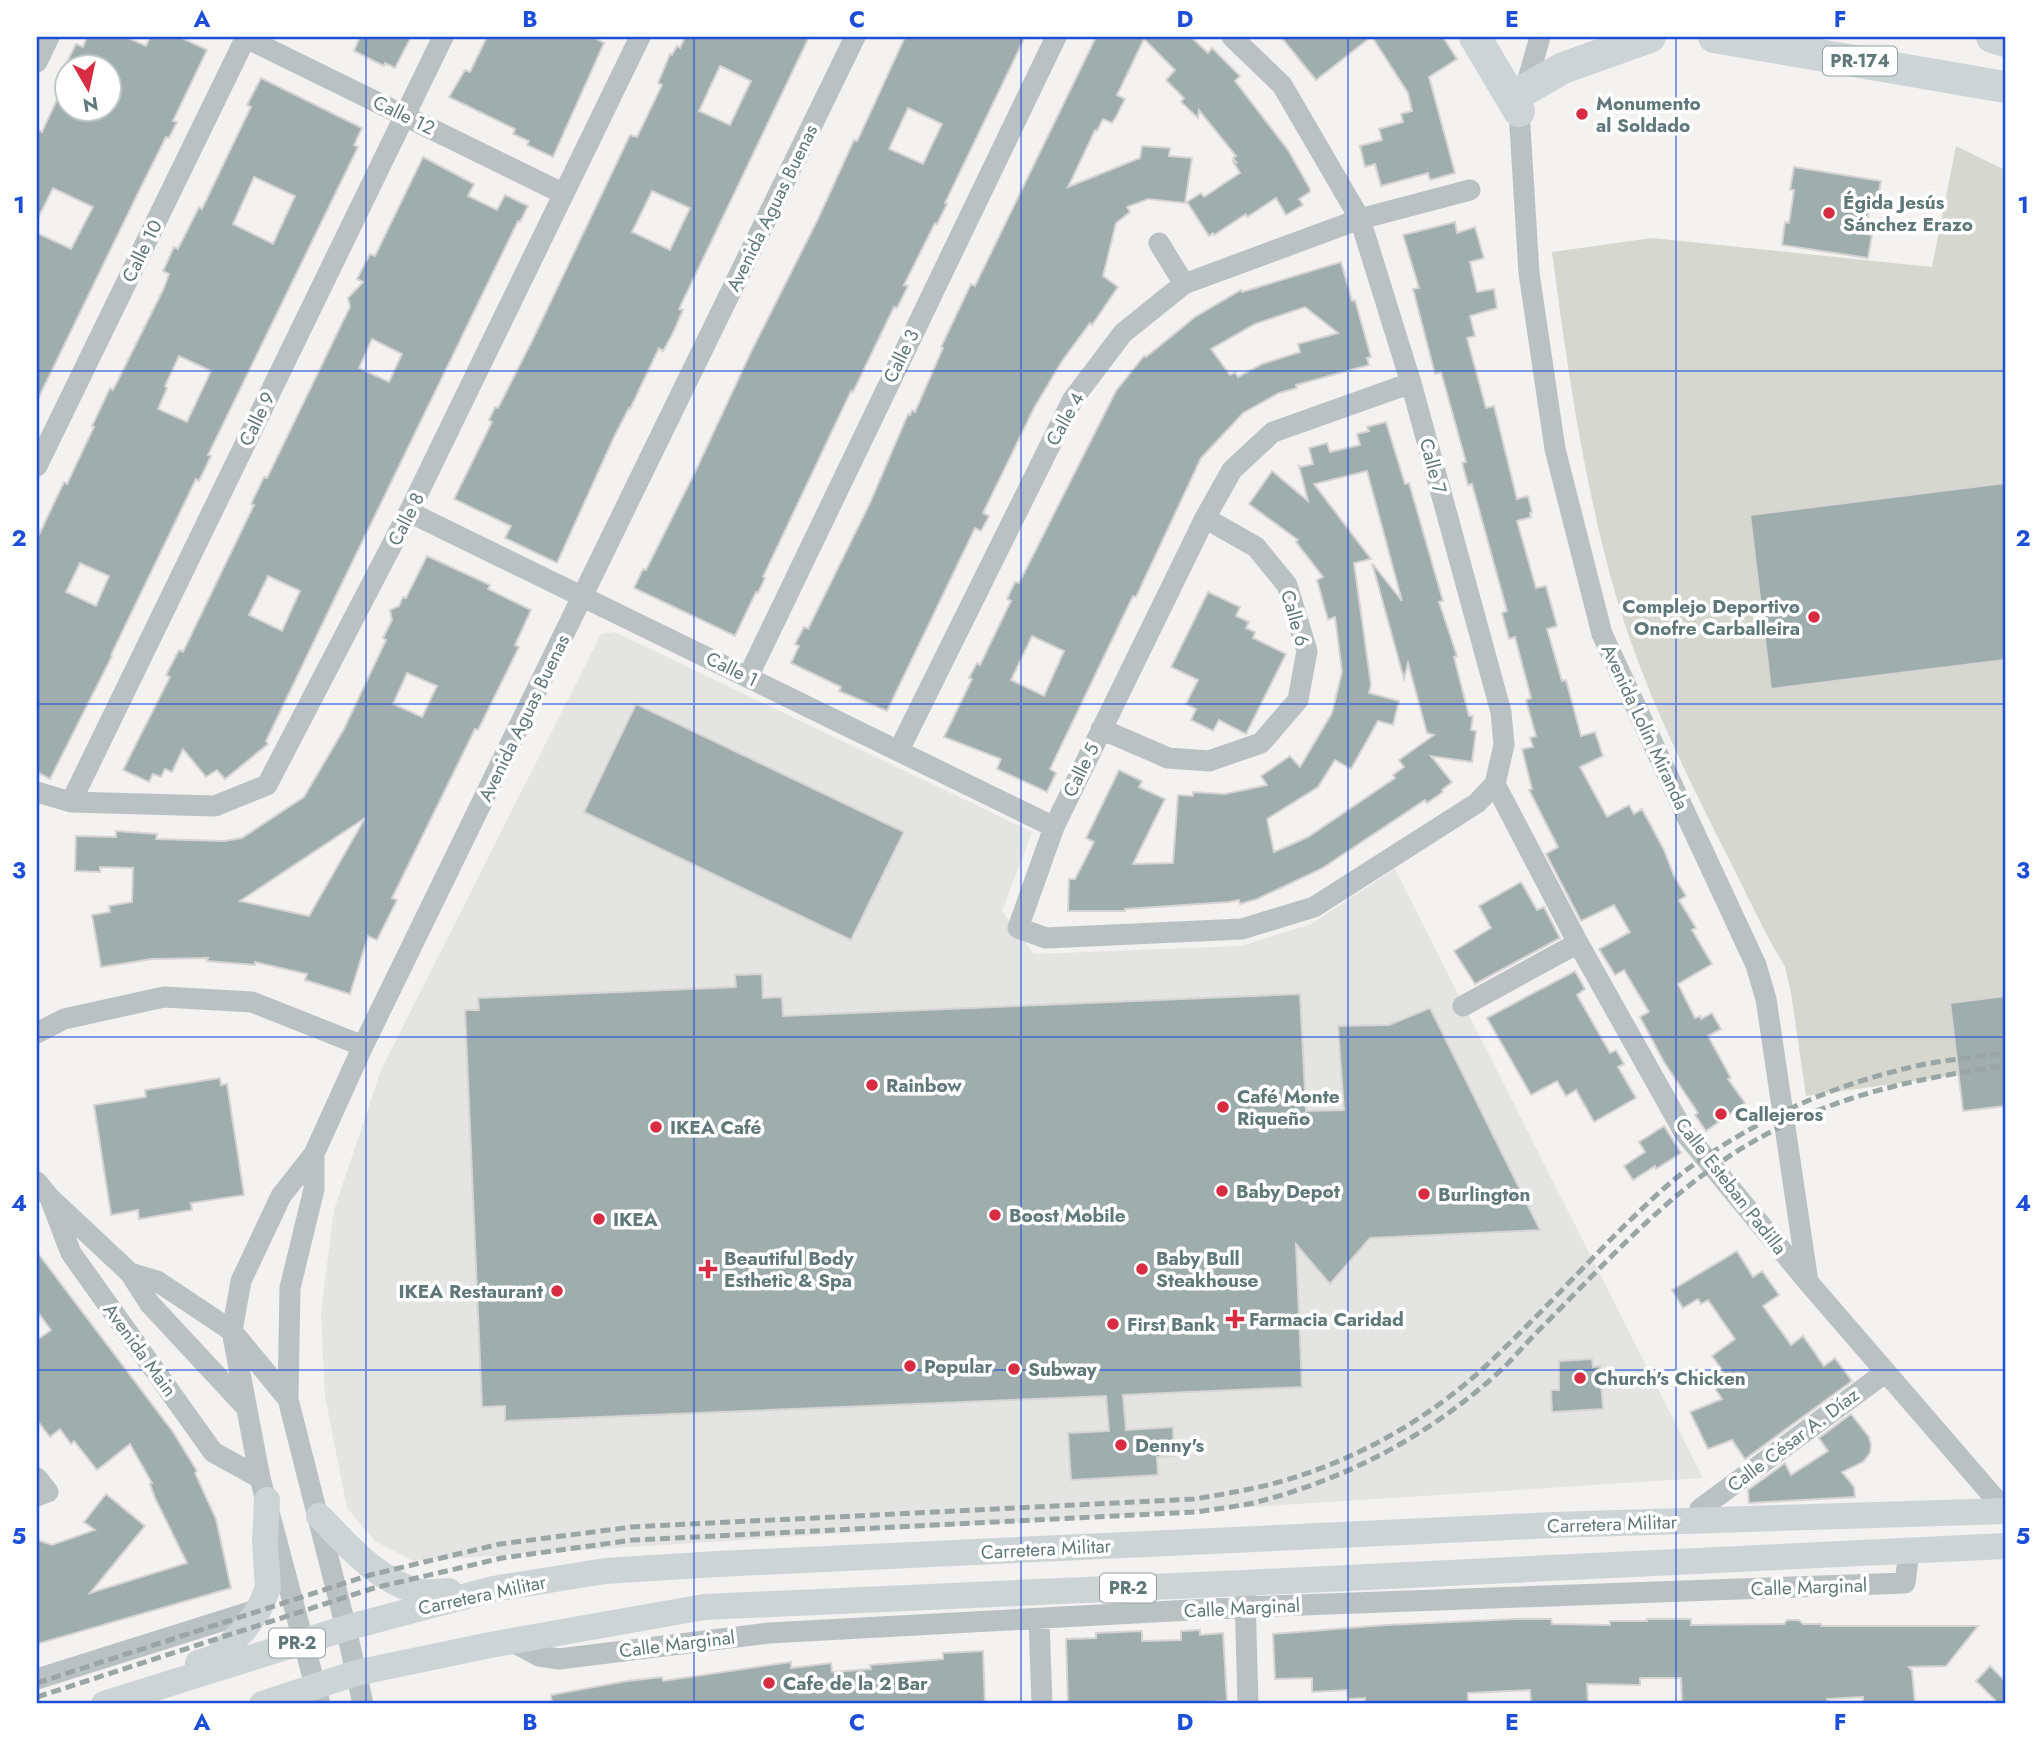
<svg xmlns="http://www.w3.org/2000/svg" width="2042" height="1741" font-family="Jost,sans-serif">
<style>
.built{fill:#e4e4e3}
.grass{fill:#d6d8cf}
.building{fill:#9fadad;stroke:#d5d4d3;stroke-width:2;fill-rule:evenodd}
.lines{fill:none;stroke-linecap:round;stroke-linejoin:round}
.minor{stroke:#bac1c2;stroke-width:21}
.major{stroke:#cdd4d6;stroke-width:26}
.highway{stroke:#cdd4d6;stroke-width:32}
.rail{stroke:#9aa5a6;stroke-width:5;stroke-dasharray:10 5;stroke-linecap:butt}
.grid{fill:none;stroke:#1d4ed8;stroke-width:2;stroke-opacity:0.55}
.poi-dot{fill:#d72c41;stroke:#fff;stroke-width:2.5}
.labels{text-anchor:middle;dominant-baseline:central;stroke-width:7;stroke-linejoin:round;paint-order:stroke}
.shield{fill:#fff;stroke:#90a0a2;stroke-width:2}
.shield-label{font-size:18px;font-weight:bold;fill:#60787a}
.poi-label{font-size:19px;font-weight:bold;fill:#60787a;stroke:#fff;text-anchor:start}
.street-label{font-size:19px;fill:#60787a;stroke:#fff}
.neatline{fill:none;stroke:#1d4ed8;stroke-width:2.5}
.grid-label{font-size:23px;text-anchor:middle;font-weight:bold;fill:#1d4ed8}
</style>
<rect width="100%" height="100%" fill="#f4f2f0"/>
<!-- built -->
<path class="built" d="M615 632 1032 832 1002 911 1034 954 1241 946 1311 924 1395 869 1703 1478 413 1561 375 1541 347 1508 325 1396 321 1312 334 1210 381 1070 601 634Z"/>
<!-- grass -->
<path class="grass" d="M1956 146 2005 170V1106L1963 1111 1958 1075 1806 1096 1791 993 1785 967C1764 932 1747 895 1729 859 1687 777 1642 685 1616 596 1584 485 1567 367 1552 252L1652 238 1932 267Z"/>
<!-- building -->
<path class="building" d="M87 37H126L146 46 150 37H180L207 50 173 121 177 122 169 138 166 137 138 193 37 401V233L71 249 93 207 53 188 37 220V129L42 132 66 80V108H108V66H65L76 44 83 47Z
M360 37H411L395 68 385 63 384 66 354 51Z
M487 37H593L604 43 553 157 527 145 529 141 513 134 515 129 449 97 465 70 470 72Z
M685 37H809L679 309 683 310 672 335 663 351 659 348 630 409 629 408 614 437 557 563 505 538 511 526 454 499 492 422 489 420 495 407 498 408 533 339 630 135 637 137 662 85 658 83 670 54 672 55 677 46 680 48ZM720 66 751 81 730 125 699 111ZM652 191 690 208 670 250 632 232Z
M905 37H1025L945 203 947 204 937 224 935 223 904 285 908 286 897 308 894 307 853 392 851 391 763 577 765 578 758 593 756 592 735 636 634 588 643 569 646 570 696 470 751 352 818 219 854 140 857 141 860 135ZM908 108 942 124 923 164 889 149Z
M1096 37H1191L1208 53 1212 48 1240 76 1235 81 1288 150 1310 189V192L1299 199 1303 205 1286 215 1276 198 1247 217 1246 214 1214 235 1213 233 1209 236 1187 202 1201 193 1204 197 1240 173 1233 161 1236 162 1233 158 1236 156 1199 110 1198 118 1181 102 1184 98 1166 80 1175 70 1144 39 1117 95 1125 99 1116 117 1112 123 1103 119 1097 131 1095 130 1068 187 1140 158 1142 146 1170 148 1169 156 1192 158 1185 203 1148 199 1127 207 1130 212 1116 223 1103 276 1118 287 1092 325 1090 323 1062 361 1034 408 983 513 989 516 981 531 975 528 887 711 839 691 841 687 791 663 799 646 795 644 804 627 808 629 870 503 908 414 910 415 912 410 915 412 943 348 941 347 971 284 975 286Z
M1281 37H1371L1316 80Z
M1372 37H1443L1457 59 1429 77 1455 173 1430 180 1428 173 1381 186 1375 164 1365 167 1360 146 1382 140 1379 129 1403 122 1401 114 1412 111 1408 93Z
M261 78 362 128 354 145 358 147 208 455 211 456 199 481 196 479 111 655 112 656 50 779 37 772V539L64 482 67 484 94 427 92 426 110 388 113 390 164 288 169 274 163 271 174 247 178 249 199 207 202 209 246 117 251 107 247 105ZM254 177 295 196 273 244 233 224ZM179 356 211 371 187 422 158 409 167 388 165 386ZM80 563 109 576 96 606 66 592Z
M423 157 474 184 468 196 497 210 505 195 528 206 520 222 518 221 331 606 266 741 268 744 225 779 217 770 206 777 183 749 172 772 165 769 161 777 153 774 149 782 123 770 170 677 166 675 179 650 183 652 254 505 251 504 264 477 267 478 350 307 348 298 363 282 357 279 370 254 375 256ZM372 339 402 354 389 382 359 368ZM268 576 300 591 282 631 249 615Z
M1794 167 1881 181 1877 204 1870 203 1865 234 1872 235 1868 258 1782 245 1785 222 1789 223 1794 190H1790Z
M1455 222 1457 233 1475 227 1484 258 1470 262 1477 292 1494 289 1497 308 1470 316 1475 336 1467 338 1486 408 1494 406 1517 499 1528 496 1532 512 1530 513 1531 517 1517 521 1536 588 1546 586 1557 626 1547 629 1562 681 1566 680 1581 736 1595 732 1603 756 1580 767 1607 817 1629 805 1634 814 1642 809 1664 850 1674 876 1686 896 1679 900 1696 928 1692 930 1712 964 1678 984 1695 1018 1700 1016 1701 1019 1712 1013 1721 1029 1708 1036 1731 1078 1728 1079 1745 1103 1706 1131 1695 1115 1698 1113 1664 1062 1640 1017 1649 1012 1624 970 1615 975 1599 949 1630 932 1614 905 1581 921 1546 854 1558 847 1529 790 1532 789 1522 749 1533 747 1530 738 1536 736 1526 700 1531 698 1515 637 1509 639 1502 613 1507 611 1472 484 1468 485 1462 463 1466 462 1441 372 1435 374 1413 289 1419 288 1403 235Z
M1341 262 1352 301 1355 300 1371 357 1367 358 1369 365 1296 385 1297 388 1279 393 1243 413 1201 458 1136 597 1133 596 1050 769 1056 773 1047 792 997 769 1001 759 944 737 972 679 969 678 977 663 980 665 1011 601 1007 599 1015 582 1019 583 1116 391 1144 356 1146 357 1195 317 1241 290 1242 292ZM1305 307 1338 333 1298 344 1300 352 1262 364 1238 377 1235 372 1230 375 1211 349 1255 324ZM1032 636 1064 651 1044 696 1011 680Z
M1386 422 1405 484 1409 483 1443 601 1439 602 1457 656 1454 657 1469 716H1473L1471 730 1476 731 1472 762 1431 756 1452 782 1442 790 1443 792 1427 803 1425 800 1321 869 1257 899 1240 904 1239 900 1229 902 1125 909V911H1068L1069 879H1075L1094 842 1086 838 1119 770 1142 781 1139 787 1165 799 1133 864 1173 863 1178 795 1193 796V792L1225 794 1267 785 1261 776 1290 756 1300 767 1332 713 1342 672 1335 617 1328 620 1317 580 1323 577 1296 542 1298 540 1249 504 1272 471 1308 501 1299 466 1301 467 1313 464 1309 448 1327 443 1330 452 1360 445 1357 434 1369 431 1367 427ZM1367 471 1402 601 1372 563 1404 679 1408 663 1427 733 1434 735 1399 760 1404 767 1393 775 1395 778 1308 837 1274 852 1267 819 1318 787 1335 760 1351 769 1378 721 1393 725 1399 701 1369 693 1371 685 1354 563 1371 559 1314 484Z
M2005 483V660L1771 689 1750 515Z
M427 556 490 585 488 589 531 610 515 645 519 647 478 730 475 729 392 898 397 900 377 940 368 936 350 994 305 980 307 974 255 962V965L207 961 208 958 152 959 101 967 92 915 110 912 109 906 132 902 133 868 100 867V872L75 871 76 836 116 837V831L157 834 156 839 224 841 242 838 304 797 344 729 386 640 383 638 392 620 390 610 399 606 403 597 406 598ZM407 673 437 686 422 717 393 704ZM365 818 309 916 240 901Z
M1208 592 1240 607 1236 616 1249 622 1246 628 1255 632 1253 638 1286 654 1246 734 1219 720 1213 731 1191 720 1196 709 1186 704 1198 680 1171 667Z
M636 704 904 832 851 940 584 812Z
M1521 882 1537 910 1544 907 1560 938 1475 984 1454 951 1491 928 1479 906Z
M1575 971 1585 989 1577 995 1610 1053 1616 1050 1624 1064 1618 1067 1636 1098 1594 1122 1576 1090 1566 1096 1557 1081 1531 1095 1487 1018Z
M762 974 763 998 782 997 783 1016 1300 994 1306 1111 1344 1110 1338 1026 1389 1025 1430 1008 1540 1230 1370 1238 1330 1284 1296 1244 1302 1387 1123 1395 1126 1430 1173 1427 1174 1456 1157 1457 1158 1475 1071 1480 1068 1433 1109 1431 1106 1396 505 1421V1406L482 1407 465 1010H479L478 998 736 987 735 975Z
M2005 996V1106L1963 1111 1950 1003Z
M220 1078 221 1085 227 1084 244 1195 191 1203 192 1210 139 1219 138 1210 111 1215 94 1105 146 1097 145 1090Z
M1664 1126 1681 1153 1656 1169 1655 1166 1633 1180 1624 1166 1645 1152 1639 1142Z
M1737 1251 1753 1277 1762 1271 1779 1295 1763 1306 1791 1345 1803 1336 1824 1366 1835 1358 1852 1381 1745 1459 1732 1440 1708 1449 1690 1412 1722 1399 1710 1381 1723 1371 1712 1356 1735 1339 1708 1300 1701 1304 1698 1299 1683 1308 1672 1290Z
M37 1252 173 1432 197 1471 195 1473 216 1519 231 1588 37 1644V1540L52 1545 95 1530 84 1522 106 1494 145 1526 90 1593 187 1563 155 1498 150 1484 152 1483 130 1444 97 1470 74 1441 71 1444 60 1429 50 1437 37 1420V1340L51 1330 37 1311Z
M1592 1359 1593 1367 1600 1366 1603 1409 1552 1412 1551 1390H1559V1361Z
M1851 1414 1869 1437 1871 1445 1870 1453 1863 1462 1842 1472 1854 1487 1855 1497 1749 1503 1748 1490 1785 1463 1791 1475 1828 1451 1819 1438Z
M1516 1619H1551L1552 1624 1610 1625V1621H1647V1619H1691V1625L1784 1624 1787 1620H1799L1803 1624H1821V1626H1978L1946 1666 1909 1667 1912 1671 1915 1704H1863V1697L1827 1699 1828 1704H1682L1681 1678H1640V1685L1587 1684 1588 1704H1531L1530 1690 1468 1693V1704H1365V1698L1348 1699 1347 1690 1312 1692V1678L1275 1679 1273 1634 1386 1625Z
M1200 1630V1635L1223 1633 1227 1701 1208 1702V1704H1068L1066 1639 1096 1638V1633L1142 1631V1641L1181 1640V1631Z
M983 1651 985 1704H552L551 1695 627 1681 662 1677 663 1681 791 1662V1668L831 1663 832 1672 871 1669 870 1665 943 1659V1653Z
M1990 1666 2005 1681V1704H1999L1976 1681Z"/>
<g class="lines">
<!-- minor -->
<path class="minor" d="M244 37 564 194
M1232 37 1282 85 1360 219 1411 383 1501 712 1504 745 1495 784 1477 803 1314 907 1242 929 1046 938 1018 928 1054 827 1205 518 1232 470 1273 432 1411 383
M1540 37 1519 111 1529 273 1555 449 1602 634 1756 965 1766 999 1808 1282
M37 62 49 37
M1159 243 1184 284
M37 466 246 37
M409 512 1054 827
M748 677 1056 37
M1101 729 1168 758 1209 761 1261 743 1298 700 1307 651 1287 585 1256 547 1205 518
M899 750 1073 399 1123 333 1184 284 1360 219 1470 190
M1495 784 1578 943 1684 1132 1808 1282 2005 1510
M37 792 71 802 215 806 267 785 409 512 640 37
M71 802 443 37
M1463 1006 1578 943
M37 1033 64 1019 164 997 252 1002 363 1046
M314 1154V1189L290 1288 288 1399 346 1628 363 1704
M37 1182 50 1198 130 1273 150 1304 244 1405
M50 1198 71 1253 213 1452 260 1478
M130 1273 157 1281 232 1331 288 1399
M37 1478 48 1492 37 1496
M1700 1509 1886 1372
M1245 1596 1248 1704
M1039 1620 1042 1704
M511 1641 539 1656 559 1659 769 1633 1246 1607 1905 1583 1909 1551
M37 1679 259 1609
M320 1704 260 1478 232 1331 241 1281 281 1196 314 1154 363 1046 855 37"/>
<!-- major -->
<path class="major" d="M319 1516C347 1544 376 1580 417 1591 426 1594 439 1591 449 1591
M198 1663 216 1657 243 1631 259 1609 268 1588 265 1542 267 1500
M104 1704 346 1628 493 1589 605 1571 718 1564 1554 1525 2005 1511
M262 1704 356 1673 490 1645 704 1607 1243 1583 2005 1546"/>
<!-- highway -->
<path class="highway" d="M1475 37 1519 111
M1714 37 2005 87
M1992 37 2005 41
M1525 90 1563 68 1650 37"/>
<!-- rail -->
<path class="rail" d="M37 1683 370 1575 500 1544 632 1527 1194 1499C1231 1493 1267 1487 1302 1475 1371 1452 1438 1412 1491 1361 1534 1320 1575 1276 1617 1233 1642 1209 1667 1183 1696 1163 1757 1121 1823 1089 1896 1071 1931 1061 1969 1058 2005 1053
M37 1697 374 1588 502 1558 633 1540 1196 1512C1215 1509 1234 1507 1253 1503 1345 1480 1429 1436 1499 1372 1513 1359 1525 1344 1539 1330 1591 1278 1642 1221 1700 1177 1793 1106 1892 1081 2005 1066"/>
</g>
<!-- grid -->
<path class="grid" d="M366 37V1704M694 37V1704M1021 37V1704M1348 37V1704M1676 37V1704M37 371H2005M37 704H2005M37 1037H2005M37 1370H2005"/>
<!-- markers -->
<g class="poi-dot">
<circle cx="1582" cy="114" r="7"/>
<circle cx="1829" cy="213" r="7"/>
<circle cx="1814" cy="617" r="7"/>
<circle cx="872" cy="1085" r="7"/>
<circle cx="1223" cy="1107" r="7"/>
<circle cx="1721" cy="1114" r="7"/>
<circle cx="656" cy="1127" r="7"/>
<circle cx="1222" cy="1191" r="7"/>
<circle cx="1424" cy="1194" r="7"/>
<circle cx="995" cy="1215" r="7"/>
<circle cx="599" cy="1219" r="7"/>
<path d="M704.5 1258.5h7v7h7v7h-7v7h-7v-7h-7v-7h7z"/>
<circle cx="1142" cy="1269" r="7"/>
<circle cx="557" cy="1291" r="7"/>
<path d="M1231.5 1308.5h7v7h7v7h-7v7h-7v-7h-7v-7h7z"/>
<circle cx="1113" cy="1324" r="7"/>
<circle cx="910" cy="1366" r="7"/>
<circle cx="1014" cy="1369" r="7"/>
<circle cx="1580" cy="1378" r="7"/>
<circle cx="1121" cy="1445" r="7"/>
<circle cx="769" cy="1683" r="7"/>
</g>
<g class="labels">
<!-- shield labels -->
<g class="shield">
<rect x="1823" y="46.5" width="74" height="29" rx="5"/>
<rect x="1100" y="1573.5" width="56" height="29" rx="5"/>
<rect x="269" y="1628.5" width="56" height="29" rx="5"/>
</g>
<g class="shield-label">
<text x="1860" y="61">PR-174</text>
<text x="1128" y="1588">PR-2</text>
<text x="297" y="1643">PR-2</text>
</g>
<!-- poi labels -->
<g class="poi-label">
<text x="1596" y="103">Monumento<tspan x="1596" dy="22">al Soldado</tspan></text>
<text x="1843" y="202">Égida Jesús<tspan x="1843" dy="22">Sánchez Erazo</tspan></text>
<text x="1800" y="606" text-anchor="end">Complejo Deportivo<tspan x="1800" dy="22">Onofre Carballeira</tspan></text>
<text x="886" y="1085">Rainbow</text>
<text x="1237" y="1096">Café Monte<tspan x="1237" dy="22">Riqueño</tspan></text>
<text x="1735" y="1114">Callejeros</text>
<text x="670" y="1127">IKEA Café</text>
<text x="1236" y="1191">Baby Depot</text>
<text x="1438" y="1194">Burlington</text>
<text x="1009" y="1215">Boost Mobile</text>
<text x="613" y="1219">IKEA</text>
<text x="724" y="1258">Beautiful Body<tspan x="724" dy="22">Esthetic &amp; Spa</tspan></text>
<text x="1156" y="1258">Baby Bull<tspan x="1156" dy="22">Steakhouse</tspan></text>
<text x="543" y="1291" text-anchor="end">IKEA Restaurant</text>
<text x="1249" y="1319">Farmacia Caridad</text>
<text x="1127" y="1324">First Bank</text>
<text x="924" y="1366">Popular</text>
<text x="1028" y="1369">Subway</text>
<text x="1594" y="1378">Church's Chicken</text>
<text x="1135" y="1445">Denny's</text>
<text x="783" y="1683">Cafe de la 2 Bar</text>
</g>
<!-- street labels -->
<g class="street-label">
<text transform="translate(404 115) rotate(26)">Calle 12</text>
<text transform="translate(772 208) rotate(-64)">Avenida Aguas Buenas</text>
<text transform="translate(142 251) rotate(-64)">Calle 10</text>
<text transform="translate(901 356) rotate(-64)">Calle 3</text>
<text transform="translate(257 419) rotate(-64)">Calle 9</text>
<text transform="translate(1065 419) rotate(-61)">Calle 4</text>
<text transform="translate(1433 466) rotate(75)">Calle 7</text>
<text transform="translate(406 519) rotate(-63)">Calle 8</text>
<text transform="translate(1295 618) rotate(74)">Calle 6</text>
<text transform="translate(732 669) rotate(26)">Calle 1</text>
<text transform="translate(524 718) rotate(-64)">Avenida Aguas Buenas</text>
<text transform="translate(1645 727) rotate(65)">Avenida Lolín Miranda</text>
<text transform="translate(1081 770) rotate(-64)">Calle 5</text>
<text transform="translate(1731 1186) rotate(52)">Calle Esteban Padilla</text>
<text transform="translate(140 1350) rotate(54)">Avenida Main</text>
<text transform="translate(1793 1440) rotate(-37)">Calle César A. Díaz</text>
<text transform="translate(1612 1524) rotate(-2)">Carretera Militar</text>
<text transform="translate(1046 1549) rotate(-3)">Carretera Militar</text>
<text transform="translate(1809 1587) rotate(-2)">Calle Marginal</text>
<text transform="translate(482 1595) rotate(-12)">Carretera Militar</text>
<text transform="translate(1242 1608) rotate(-3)">Calle Marginal</text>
<text transform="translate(677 1644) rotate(-7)">Calle Marginal</text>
</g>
</g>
<!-- border -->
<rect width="2042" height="1741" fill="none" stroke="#ffffff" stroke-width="77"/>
<!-- north arrow -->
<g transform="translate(88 88) rotate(171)"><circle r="33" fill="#ffffff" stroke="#bfc9ca" stroke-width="2"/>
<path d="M0-5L12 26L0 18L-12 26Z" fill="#d72c41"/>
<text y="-10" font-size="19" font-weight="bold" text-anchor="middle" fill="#60787a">N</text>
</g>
<rect x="38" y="38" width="1966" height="1664" class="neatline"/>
<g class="grid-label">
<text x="202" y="27">A</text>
<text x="530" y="27">B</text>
<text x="857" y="27">C</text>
<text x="1185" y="27">D</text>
<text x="1512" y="27">E</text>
<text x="1840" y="27">F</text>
<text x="19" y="213">1</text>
<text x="2023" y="213">1</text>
<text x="19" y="546">2</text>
<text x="2023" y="546">2</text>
<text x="19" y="878">3</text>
<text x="2023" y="878">3</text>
<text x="19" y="1211">4</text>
<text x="2023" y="1211">4</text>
<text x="19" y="1544">5</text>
<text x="2023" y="1544">5</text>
<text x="202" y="1730">A</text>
<text x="530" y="1730">B</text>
<text x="857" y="1730">C</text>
<text x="1185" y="1730">D</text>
<text x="1512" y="1730">E</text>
<text x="1840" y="1730">F</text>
</g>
</svg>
